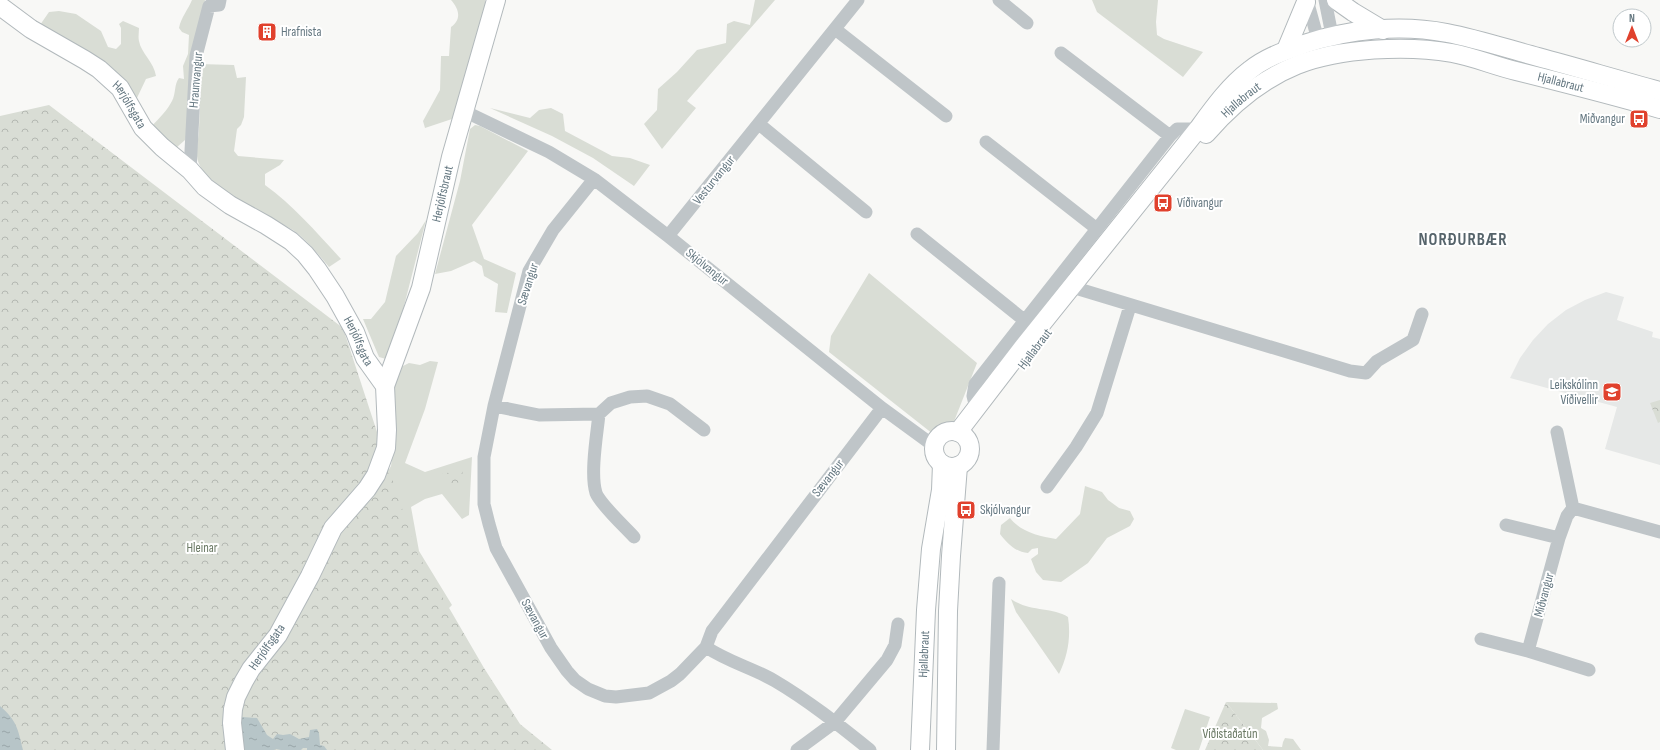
<svg xmlns="http://www.w3.org/2000/svg" width="1660" height="750" font-family="'Sofia Sans Condensed',sans-serif">
<style>
.built{fill:#e6e8e7}
.grass{fill:#d9ddd5}
.forest{fill:url(#forest-crowns)}
.water{fill:url(#water-ripples)}
.lines{fill:none;stroke-linecap:round;stroke-linejoin:round}
.secondary-casing{stroke:#b2b9bc;stroke-width:20}
.street{stroke:#bfc5c8;stroke-width:13}
.secondary{stroke:#fff;stroke-width:18}
.labels{text-anchor:middle;dominant-baseline:central;stroke-width:4;stroke-linejoin:round;paint-order:stroke}
.poi-label{font-size:13px;fill:#647780;stroke:#fff;text-anchor:start}
.street-label{font-size:13px;fill:#647780;stroke:#fff}
.park-label{font-size:13px;fill:#697863;stroke:#fff}
.district-label{font-size:17px;font-weight:bold;letter-spacing:1px;fill:#56646b;stroke:#fff}
</style>
<defs>
<pattern id="forest-crowns" width="20" height="18" patternUnits="userSpaceOnUse"><rect width="20" height="18" fill="#d9ddd5"/><path d="M2 6a3 3 0 1 1 6 0M12 15a3 3 0 1 1 6 0" fill="none" stroke="#b4b8b2"/></pattern>
<pattern id="water-ripples" width="26" height="14" patternUnits="userSpaceOnUse"><rect width="26" height="14" fill="#b7c5c8"/><path d="M2 4q2-2 4 0t4 0M15 11q2-2 4 0t4 0" fill="none" stroke="#98a5a8"/></pattern>
</defs>
<rect width="100%" height="100%" fill="#f8f8f6"/>
<!-- built -->
<path class="built" d="M1606 292 1624 297 1617 320 1653 332 1652 337 1660 339V465L1605 449 1617 407 1510 378 1520 358 1533 340 1548 324 1566 310 1585 300Z"/>
<!-- grass -->
<path class="grass" d="M192 0H205L193 52 190 127 185 140 176 148 152 126C159 118 167 111 172 101 176 94 174 84 179 78L184 79 183 66 188 54 189 35 182 32 179 28C181 17 188 10 192 0Z
M451 0H485V5L455 118 425 128 423 121 440 90 441 56H449L451 27C462 19 459 9 451 0Z
M755 0H775L687 101 696 108 662 149 644 124 657 110 658 89 677 72 697 50 726 43 727 24 734 21 750 25Z
M1092 0H1158L1156 22 1157 35 1164 39 1203 52 1183 77 1097 12Z
M59 11 76 14 101 31 108 47 116 49 121 44V28L119 24 123 21 139 28C139 32 138 37 139 41 141 53 154 62 156 76L146 79 136 100 40 25 49 12Z
M199 64 234 65 237 78 246 77 244 117 241 125 237 129 234 151 238 156 284 160 280 165 265 174V185C294 206 317 233 341 259L329 267C318 254 307 240 293 230 269 215 199 186 197 156 196 147 199 137 199 128 200 107 201 86 199 64Z
M490 108 530 118 539 110 551 108 563 114 565 131 612 156 630 158 650 165 634 186 593 158 552 136Z
M475 125 480 126 528 151 472 225 484 259 516 273 507 313 495 312 498 284 484 276 482 266 474 261 451 271 435 274 460 181 470 129Z
M426 220 392 353 386 359 379 357 363 319H371L385 302 396 256 418 233Z
M869 273 977 363 953 424 933 434 829 352 831 336Z
M430 361 438 362 425 409 405 463 425 472 472 457 469 515 462 519 442 494 425 499 411 507 419 551 452 605 449 608H436L378 488 391 466 395 437 394 388 401 367 409 363 420 365Z
M1085 486 1102 492 1108 500 1119 508 1130 511 1134 519 1130 526 1107 538 1088 563 1061 582 1043 580 1036 572 1031 559 1038 554V548L1032 549 1028 553C1015 552 1007 543 1000 534L1001 525 1010 518C1021 532 1039 536 1056 539L1080 514Z
M1011 599C1029 612 1052 607 1068 617 1071 637 1068 655 1059 674L1016 612Z
M1226 702 1277 703 1278 709 1262 718 1261 728 1266 731 1269 740 1268 746 1282 747 1283 742 1285 738 1293 739 1301 750H1263Z
M1185 709 1210 717 1199 750H1176L1171 748Z"/>
<!-- forest -->
<path class="forest" d="M49 105 343 328 416 551 484 668 520 724 552 750H0V116Z
M1660 400V422L1658 423 1650 403Z
M462 470 464 481 445 486 442 474Z
M1226 702 1263 750H1205Z"/>
<!-- water -->
<path class="water" d="M0 706C17 721 18 729 23 750H0Z
M242 717 257 718 267 735 273 739 277 734 283 735 290 734 299 739 309 737 310 730 317 729 319 733 320 745 324 746 327 750H307V748H303L301 750H281L276 749 274 750H244L240 734Z"/>
<g class="lines">
<defs>
<g id="secondary">
<path d="M1336 0 1353 12 1383 30"/>
<path id="s1" d="M0 6 31 29 85 60 99 69 120 88 143 128 162 147 190 170 205 187 230 205 266 225 291 241 305 254 317 269 335 296 355 332 365 358 385 386 387 430 386 448 376 475 367 489 333 528 310 576 278 635 251 669 244 681 236 697 233 709 232 723 235 750"/>
<path d="M1286 50 1306 2"/>
<path id="s2" d="M1206 134C1230 106 1262 79 1297 65 1340 48 1407 45 1452 53 1474 57 1495 66 1516 71 1564 83 1612 95 1660 109"/>
<path id="s3" d="M385 386 421 288 451 157 496 0"/>
<circle cx="952" cy="449" r="18"/>
<path d="M958 432 1024 346 1198 129C1214 107 1229 86 1250 70 1266 57 1285 51 1304 44 1349 29 1401 24 1447 33 1478 39 1508 49 1538 57 1579 68 1619 80 1660 91"/>
<path id="s4" d="M920 750 926 610 931 549 941 490 942 464"/>
<path d="M946 750 948 611 951 556 958 466"/>
</g>
</defs>
<!-- secondary casing -->
<use href="#secondary" class="secondary-casing"/>
<!-- street -->
<path class="street" d="M999 0 1027 23
M1307 0 1320 47
M1325 0 1336 55
M835 29 946 116
M1061 53 1170 136
M464 111 549 152 594 179 668 236 882 408 934 446
M759 124 866 212
M986 142 1097 229
M190 170 196 56 209 6 219 5 220 0
M594 179 553 230 529 271 494 406 484 457V504L489 524 496 548 551 648 567 671 575 680 588 689 605 696 616 697 649 693 671 681 680 674 706 647 712 631 882 408
M917 234 1024 320
M668 236 858 0
M1072 287 1350 371 1366 373 1377 361 1413 340 1422 314
M494 406 539 415 599 414
M976 408 973 396 975 384 1170 136 1177 129H1198
M1557 432 1573 508
M1047 487 1076 447 1097 413 1130 306
M1506 525 1559 538
M634 537C625 527 600 504 596 493 590 474 597 434 599 414L611 403 630 397 647 396 670 404 704 430
M1481 639 1528 651 1589 670
M706 647C728 662 753 668 775 681 809 701 840 726 870 750
M1528 651 1559 538 1567 516 1573 508 1660 532
M797 750 835 722 887 660 895 645 898 624
M993 750 999 583"/>
<!-- secondary -->
<use href="#secondary" class="secondary"/>
</g>
<!-- icons -->
<defs>
<symbol id="building-square" viewBox="-11 -11 22 22"><rect x="-9" y="-9" width="18" height="18" rx="4" fill="#e0412d" stroke="#fff"/><path d="M-4-6H4V6H1V3H-1V6H-4ZM-2.5-4.3h1.7v1.8h-1.7ZM.8-4.3h1.7v1.8H.8ZM-2.5-1h1.7V.8h-1.7ZM.8-1h1.7V.8H.8Z" fill="#fff"/></symbol>
<symbol id="bus-square" viewBox="-11 -11 22 22"><rect x="-9" y="-9" width="18" height="18" rx="4" fill="#e0412d" stroke="#fff"/><path d="M-5-6H5V4H4V6H2V4H-2V6H-4V4H-5ZM-3.5-4V0h7V-4ZM-3.5 1.2v1.5H-2V1.2ZM2 1.2v1.5H3.5V1.2Z" fill="#fff"/></symbol>
<symbol id="school-square" viewBox="-11 -11 22 22"><rect x="-9" y="-9" width="18" height="18" rx="4" fill="#e0412d" stroke="#fff"/><path d="M0-5L7-2L0 1L-7-2ZM-4 1L0 2.5L4 1V4Q0 6-4 4Z" fill="#fff"/></symbol>
</defs>
<g fill-rule="evenodd">
<use href="#building-square" x="256" y="21" width="22" height="22"/>
<use href="#bus-square" x="1628" y="108" width="22" height="22"/>
<use href="#bus-square" x="1152" y="192" width="22" height="22"/>
<use href="#school-square" x="1601" y="381" width="22" height="22"/>
<use href="#bus-square" x="955" y="499" width="22" height="22"/>
</g>
<g class="labels">
<!-- poi labels -->
<g class="poi-label">
<text x="281" y="32">Hrafnista</text>
<text x="1625" y="119" text-anchor="end">Miðvangur</text>
<text x="1177" y="203">Víðivangur</text>
<text x="1598" y="385" text-anchor="end">Leikskólinn<tspan x="1598" dy="15">Víðivellir</tspan></text>
<text x="980" y="510">Skjólvangur</text>
</g>
<!-- street labels -->
<g class="street-label">
<text transform="translate(196 80) rotate(-85)">Hraunvangur</text>
<text stroke="none"><textPath href="#s2" startOffset="385">Hjallabraut</textPath></text>
<text stroke="none"><textPath href="#s2" startOffset="49">Hjallabraut</textPath></text>
<text stroke="none"><textPath href="#s1" startOffset="165">Herjólfsgata</textPath></text>
<text transform="translate(714 180) rotate(-51)">Vesturvangur</text>
<text stroke="none"><textPath href="#s3" startOffset="201">Herjólfsbraut</textPath></text>
<text transform="translate(707 267) rotate(39)">Skjólvangur</text>
<text transform="translate(528 284) rotate(-72)">Sævangur</text>
<text stroke="none"><textPath href="#s1" startOffset="501">Herjólfsgata</textPath></text>
<text transform="translate(1035 349) rotate(-53)">Hjallabraut</text>
<text transform="translate(828 478) rotate(-52)">Sævangur</text>
<text transform="translate(1544 595) rotate(-75)">Miðvangur</text>
<text transform="translate(535 619) rotate(61)">Sævangur</text>
<text transform="translate(267 647) rotate(-55)">Herjólfsgata</text>
<text stroke="none"><textPath href="#s4" startOffset="96">Hjallabraut</textPath></text>
</g>
<!-- park labels -->
<g class="park-label">
<text x="202" y="548">Hleinar</text>
<text x="1230" y="734">Víðistaðatún</text>
</g>
<!-- district labels -->
<g class="district-label">
<text x="1463" y="240">NORÐURBÆR</text>
</g>
</g>
<!-- north arrow -->
<g transform="translate(1632 28)"><circle r="19" fill="#ffffff" stroke="#c1c9cc"/>
<path d="M0-3L7 15L0 10L-7 15Z" fill="#e0412d"/>
<text y="-6" font-size="11" font-weight="bold" text-anchor="middle" fill="#647780">N</text>
</g>
</svg>
